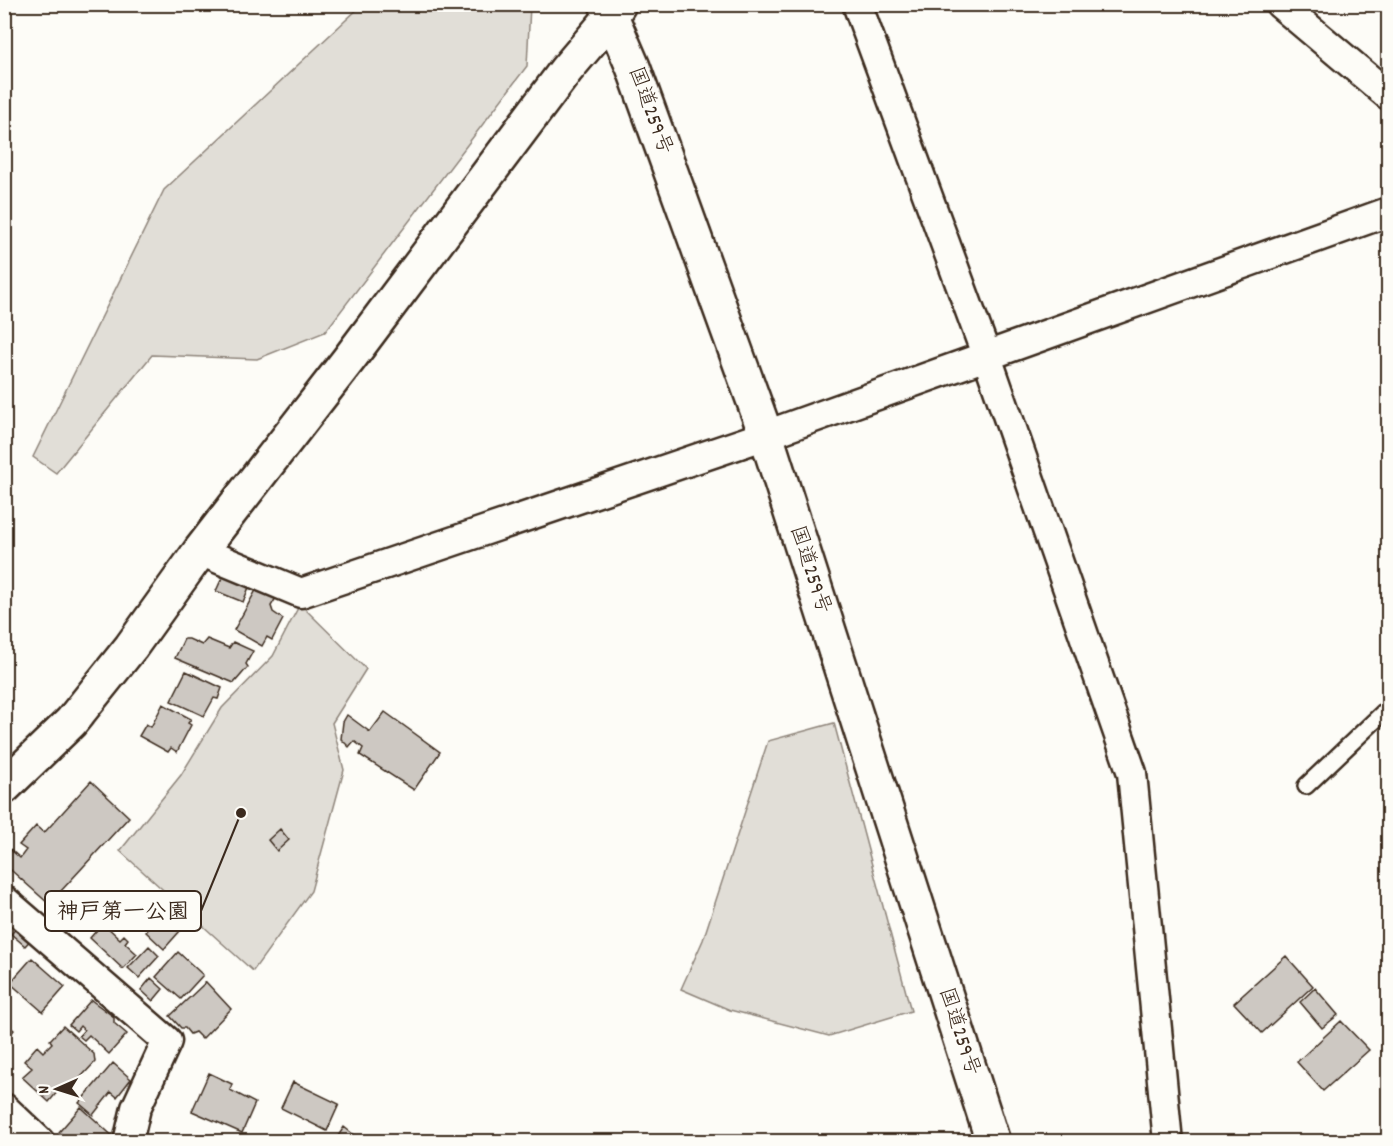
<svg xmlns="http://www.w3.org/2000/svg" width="1393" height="1146" font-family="Dekko,'Klee One',sans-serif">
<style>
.green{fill:#e1ded7;stroke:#8e847a;stroke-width:1.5}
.building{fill:#cdc8c2;stroke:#3b2a1e;stroke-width:1.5}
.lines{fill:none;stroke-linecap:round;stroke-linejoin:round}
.service-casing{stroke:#3b2a1e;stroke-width:20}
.minor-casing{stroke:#3b2a1e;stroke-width:33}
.tertiary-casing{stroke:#3b2a1e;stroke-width:38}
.trunk-casing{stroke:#3b2a1e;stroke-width:38}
.service{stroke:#fdfcf7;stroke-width:15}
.minor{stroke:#fdfcf7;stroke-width:28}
.tertiary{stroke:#fdfcf7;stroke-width:33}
.trunk{stroke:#fdfcf7;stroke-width:33}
.labels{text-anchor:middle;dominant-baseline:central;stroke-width:4.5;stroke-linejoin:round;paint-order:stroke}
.street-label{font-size:21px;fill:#3b2a1e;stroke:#fdfcf7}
.leader{fill:none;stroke:#3b2a1e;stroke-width:2}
.callout-dot{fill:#3b2a1e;stroke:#fdfcf7;stroke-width:2}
.callout{fill:#fdfcf7;stroke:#3b2a1e;stroke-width:2}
.callout-label{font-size:22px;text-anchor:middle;font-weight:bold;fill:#3b2a1e}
</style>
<rect width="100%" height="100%" fill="#fdfcf7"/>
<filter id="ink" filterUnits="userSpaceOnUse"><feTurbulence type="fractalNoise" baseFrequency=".0167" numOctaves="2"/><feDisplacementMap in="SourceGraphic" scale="12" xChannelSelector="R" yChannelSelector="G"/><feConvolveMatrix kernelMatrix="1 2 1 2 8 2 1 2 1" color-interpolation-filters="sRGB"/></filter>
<g filter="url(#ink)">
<!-- green -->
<path class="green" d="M362 5H530L527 66 325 332 257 359 152 355 56 473 33 457 164 190Z
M300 604 366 669 332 723 344 770 311 891 253 971 120 851 181 775 222 708 273 656Z
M834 723 911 1011 829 1036 730 1010 681 989 703 940 768 741Z"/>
<!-- building -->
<path class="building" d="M226 569 252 580 243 602 216 591Z
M260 583 279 593 271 606 273 612 283 619 272 640 267 637 262 646 234 630Z
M184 639H189L202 645 207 639 229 648 233 642 253 651 246 664 248 667 234 683 175 658Z
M186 671 222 688 218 699 214 698 204 716 171 701Z
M163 704 191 719 188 723 191 725 177 752 171 748 168 752 139 736 146 724 151 727Z
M385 712 440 752 414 790 360 755 363 748 354 741 349 747 341 739 343 722 347 715 370 732Z
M91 781 129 817 49 904 4 864V844L20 858 26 850 19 845 36 826 44 833Z
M280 829 289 840 277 851 268 840Z
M161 914 180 931 164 949 146 932Z
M22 922 35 935 25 946 11 934Z
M103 923 120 939 124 935 128 939 125 943 137 954 123 969 90 938Z
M149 946 159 956 139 978 128 968Z
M178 952 203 975 181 999 156 977Z
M1286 956 1313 986 1262 1033 1234 1003Z
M32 958 65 987 43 1012 10 983Z
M151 978 163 989 153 1001 141 990Z
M206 982 231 1009 202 1039 195 1032 190 1034 185 1028H181L170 1016Z
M1315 988 1338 1015 1322 1028 1300 1002Z
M91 1000 114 1017V1023L127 1034 109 1054 89 1035 84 1040 79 1036 84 1030 80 1026 76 1031 69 1025Z
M4 1018 6 1020 5 1023 14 1030 5 1040Z
M1341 1021 1369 1050 1323 1091 1297 1062Z
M63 1026 94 1054 95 1062 68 1091 62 1086 49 1102 22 1077 32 1068 24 1061 37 1046 43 1052 52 1043 50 1040Z
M113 1063 131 1079 117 1097 111 1092 93 1115 79 1103Z
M209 1073 232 1084 230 1090 255 1103 242 1133 192 1111Z
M293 1082 339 1104 327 1131 281 1108Z
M81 1107 119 1142H69L59 1132Z
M344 1127 363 1142H334Z"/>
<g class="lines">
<defs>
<path id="service" d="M1306 786 1388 708"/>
<path id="minor" d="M857 4 987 357 1132 773 1168 1142
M1280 4 1388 95
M200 551 301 593 766 435 1388 212
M4 900 167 1041 136 1108 128 1142
M4 1108 40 1142"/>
<path id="tertiary" d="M4 787 71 722 131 647 200 551 349 359 566 70 611 17 619 4"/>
<path id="trunk" d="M606 4 633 67 766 435 993 1142"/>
</defs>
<!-- service casing -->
<use href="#service" class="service-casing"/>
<!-- minor casing -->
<use href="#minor" class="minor-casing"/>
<!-- tertiary casing -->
<use href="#tertiary" class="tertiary-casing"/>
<!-- trunk casing -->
<use href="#trunk" class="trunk-casing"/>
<!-- service -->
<use href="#service" class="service"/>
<!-- minor -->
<use href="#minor" class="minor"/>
<!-- tertiary -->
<use href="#tertiary" class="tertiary"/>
<!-- trunk -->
<use href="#trunk" class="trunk"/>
</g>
</g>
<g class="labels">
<!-- street labels -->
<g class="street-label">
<text transform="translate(649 111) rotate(70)">国道259号</text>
<text transform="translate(809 570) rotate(72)">国道259号</text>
<text transform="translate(958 1032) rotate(72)">国道259号</text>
</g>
</g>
<!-- callouts -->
<path class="leader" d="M241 813L201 911"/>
<circle class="callout-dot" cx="241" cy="813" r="6"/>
<rect class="callout" x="45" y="891" width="156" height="40" rx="6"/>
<g class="callout-label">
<text x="123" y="918">神戸第一公園</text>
</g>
<!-- margin -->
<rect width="1393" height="1146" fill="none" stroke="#fdfcf7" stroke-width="24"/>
<rect x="12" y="12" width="1369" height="1122" fill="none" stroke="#3b2a1e" stroke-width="2" filter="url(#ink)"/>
<!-- north arrow -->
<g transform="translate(57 1089) rotate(267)" stroke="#fdfcf7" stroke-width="4.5" paint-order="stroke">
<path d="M0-4.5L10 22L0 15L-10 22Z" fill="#3b2a1e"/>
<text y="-9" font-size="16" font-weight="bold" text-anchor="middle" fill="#3b2a1e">N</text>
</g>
</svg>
